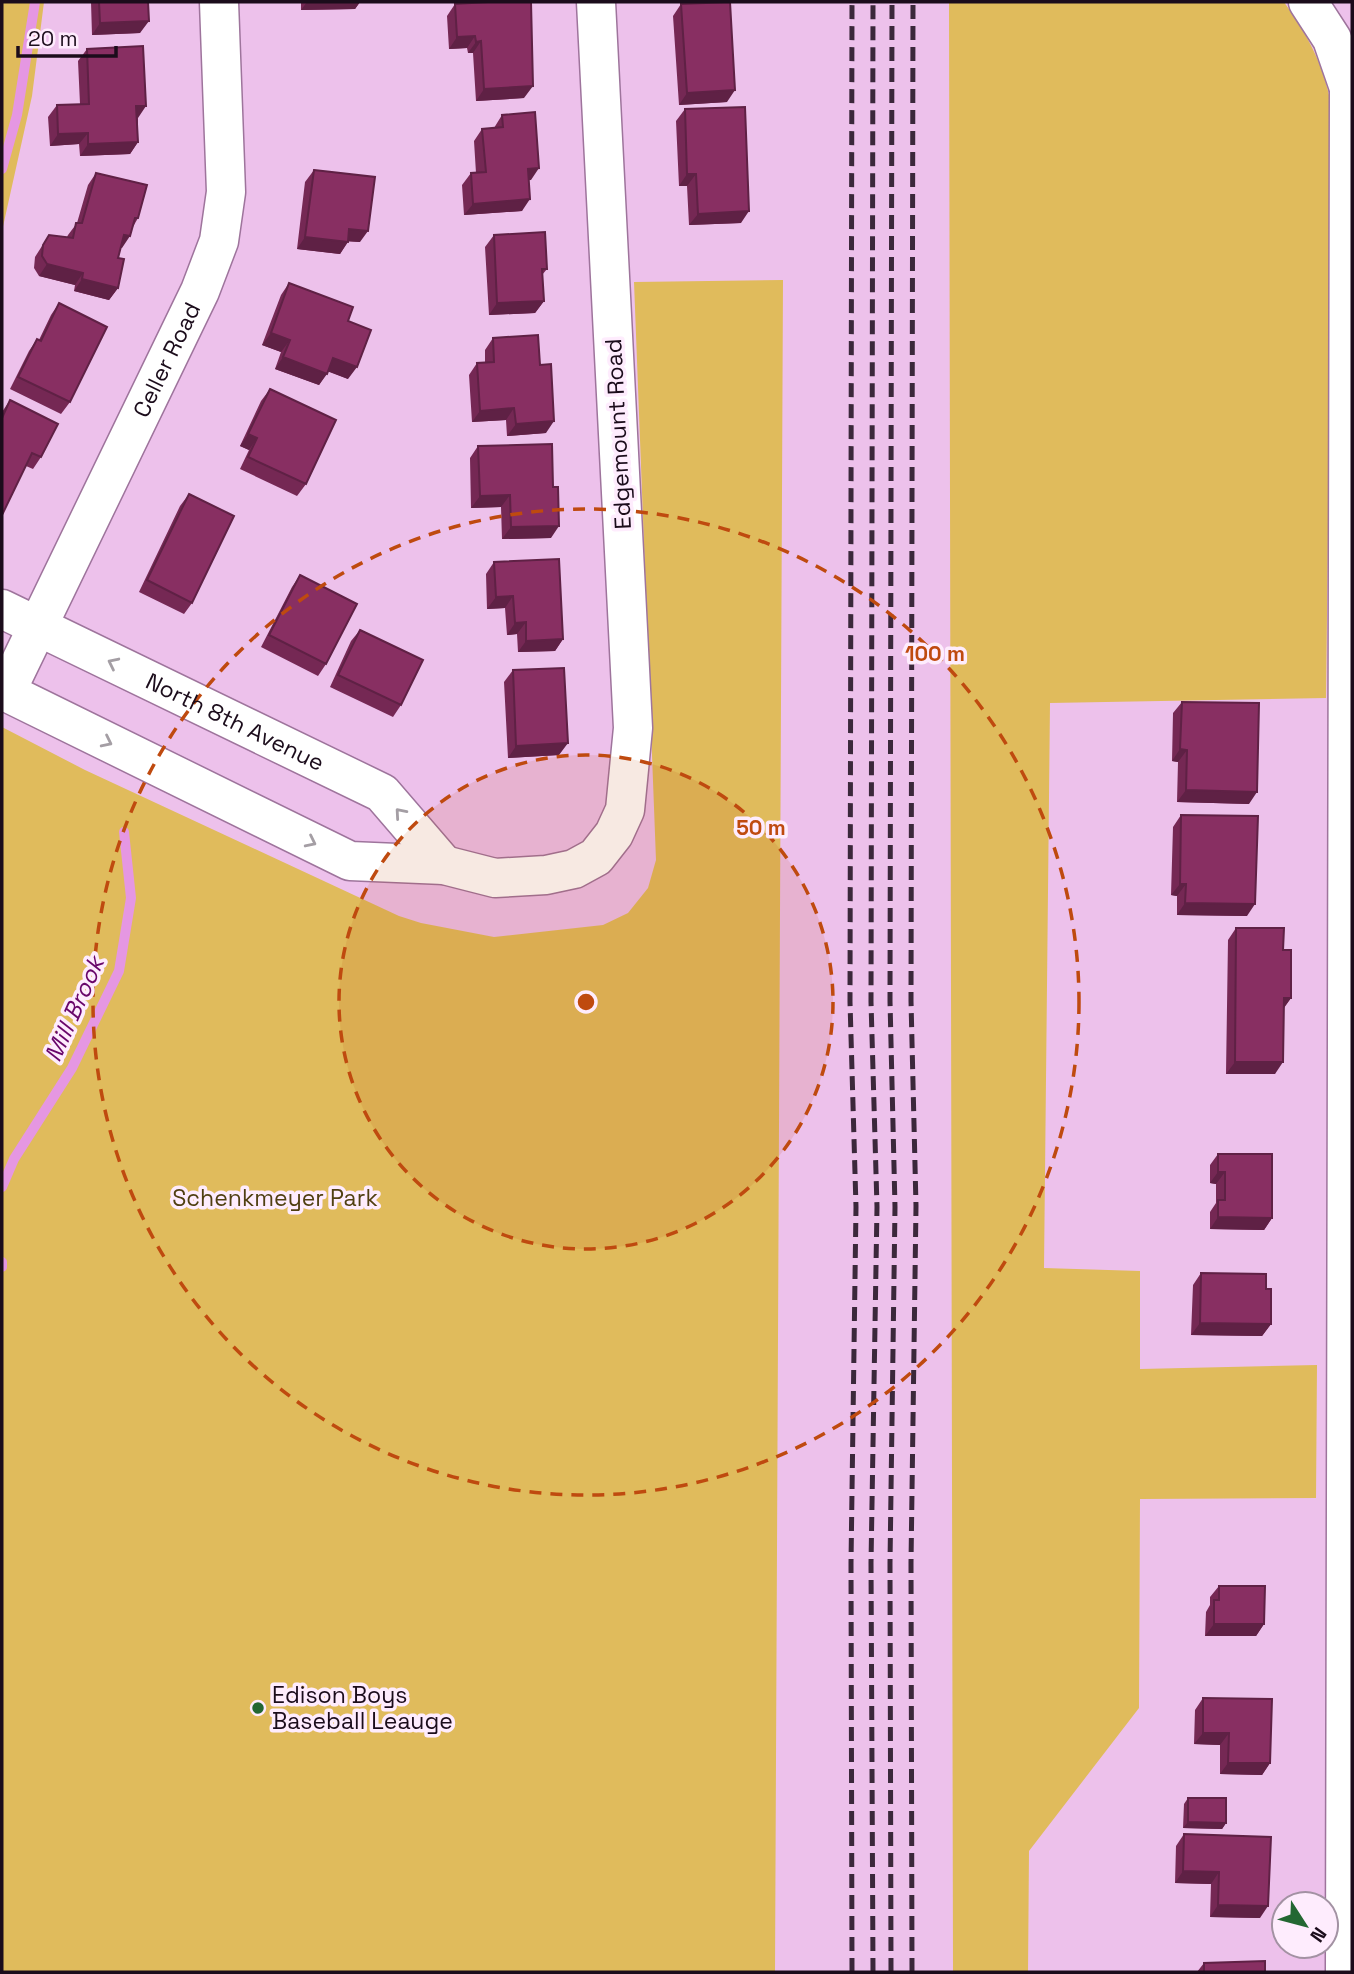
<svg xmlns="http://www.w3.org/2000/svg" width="1354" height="1974" font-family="'Space Grotesk',sans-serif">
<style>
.green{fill:#e0bb5c}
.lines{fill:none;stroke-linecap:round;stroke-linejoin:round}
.stream{stroke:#e597e2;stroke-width:10}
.minor-casing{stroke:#9e749c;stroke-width:41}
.minor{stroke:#fff;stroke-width:38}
.rail{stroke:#3b283b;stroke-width:5;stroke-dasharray:14 7;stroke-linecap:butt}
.wall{fill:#752854}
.shaded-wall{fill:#5f2145}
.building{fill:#882f62;stroke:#5f2145;stroke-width:2}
.oneway{stroke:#a49ea4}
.ring{fill:none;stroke:#bf4a0f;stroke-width:3.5;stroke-dasharray:12 9}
.poi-dot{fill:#236732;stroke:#feecfd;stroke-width:2.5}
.labels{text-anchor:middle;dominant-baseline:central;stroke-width:7;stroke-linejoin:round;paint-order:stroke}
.street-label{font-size:23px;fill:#1b0c1b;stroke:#feecfd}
.park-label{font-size:23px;fill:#503f11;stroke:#feecfd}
.poi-label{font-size:23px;fill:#1b0c1b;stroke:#feecfd;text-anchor:start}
.water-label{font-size:24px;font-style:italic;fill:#69066a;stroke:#feecfd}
.centre{fill:#bf4a0f;stroke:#feecfd;stroke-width:3.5}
.ring-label{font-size:21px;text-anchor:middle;font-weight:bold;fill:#bf4a0f;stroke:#feecfd;stroke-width:7;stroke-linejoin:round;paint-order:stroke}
</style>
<rect width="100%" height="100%" fill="#edc1eb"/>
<!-- green -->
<path class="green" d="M2 2H44L32 96 2 231Z
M949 2H1284C1311 40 1325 68 1333 114L1326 698 1050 703 1044 1268 1140 1271V1369L1317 1365 1316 1498 1140 1499 1139 1708 1029 1851 1028 1972H953Z
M783 280 775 1972H2V727L85 770 399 916 421 923 494 937 603 925 628 913 648 888 656 860 634 282Z"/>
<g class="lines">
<!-- stream -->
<path class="stream" d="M2 169 17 115 35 2
M2 1187 14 1159 72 1068 119 971 131 898 124 832
M2 1262V1267"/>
<defs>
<g id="minor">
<path d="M1308 2 1332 39 1349 88"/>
<path id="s1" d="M2 609 382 793 444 865"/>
<path d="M2 690 350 861 444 865 495 878 546 875 574 869 596 857 614 834 625 810 633 728 596 2"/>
<path id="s2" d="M6 692 200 291 219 241 226 192 219 2"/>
<path d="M1345 1972 1349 88 1352 77"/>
</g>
</defs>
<!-- minor casing -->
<use href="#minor" class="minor-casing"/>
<!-- minor -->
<use href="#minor" class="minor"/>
<!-- rail -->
<path class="rail" d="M852 1972 851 1563 856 1207 850 1002 852 2
M873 1972 871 1563 877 1207 871 1002 873 2
M891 1972 890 1563 895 1207 890 1001 892 2
M912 1972 911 1563 916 1206 911 1001 913 2"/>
</g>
<!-- wall -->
<path class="wall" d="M91 2H148L140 33 92 35Z
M301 2H360L355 9 301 10Z
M455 4 524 98 476 101 473 53H468L467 48 449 49 447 16Z
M681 4 727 102 679 105 673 16Z
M87 49 138 118V142L130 154 80 156 79 144 50 146 48 117 57 105 80 104 78 61Z
M685 109 741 223 689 225 687 186H679L676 121Z
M502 115 531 180H529L522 211 464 215 462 185 471 173H476L474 141 482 129 494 128Z
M314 170 360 242 348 241 340 254 297 249 305 182Z
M96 173 138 218 121 248 118 258V288L109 300 74 291 75 285 39 276 34 268 35 257 49 235 67 237 68 235 77 223 88 185Z
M494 235 547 269 542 275 544 301 535 313 489 315 485 247Z
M289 283 348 321V379L328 371 319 385 275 369 281 352 262 345 281 295Z
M59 303 70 402 61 414 10 389 29 351 37 339 39 340 51 315Z
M493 338 540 365 546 433 507 436 506 420 472 422 469 375 477 363H485V350Z
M270 389 306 484 297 496 240 469 249 450 240 446 261 401Z
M10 400 41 457 33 469 26 466 2 514V412Z
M478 446 551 538 502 539 501 507 471 508 470 458Z
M189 494 192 603 184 614 139 592 180 506Z
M494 562 563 639 555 651 518 652 517 634 507 635 505 608 487 609 486 574Z
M300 575 326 664 318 676 261 647 292 587Z
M360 630 401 705 393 717 330 687 351 641Z
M513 670 559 755 508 758 504 682Z
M1182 702 1249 804 1177 802 1178 762 1172 761 1173 713Z
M1181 815 1247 916 1177 915V896L1171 895 1173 827Z
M1236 928 1283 950 1291 998 1284 1008 1275 1074H1226L1228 940Z
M1218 1154 1272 1218 1264 1230 1210 1229V1212L1216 1203V1184L1210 1183V1165Z
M1201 1273 1266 1289 1271 1324 1262 1336 1191 1335 1193 1285Z
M1219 1586 1264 1624 1256 1636H1205L1206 1612 1210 1605V1597Z
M1203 1698 1270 1763 1262 1775 1220 1774V1745L1194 1744 1195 1710Z
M1188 1798 1226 1823 1222 1829 1183 1828 1184 1804Z
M1184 1834 1260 1918 1210 1917 1211 1884 1175 1883 1176 1846Z
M1204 1963 1265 1972H1197Z"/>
<!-- shaded-wall -->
<path class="shaded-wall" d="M307 2H360L355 9 301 10Z
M149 21 140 33 92 35 100 23Z
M475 36 467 48 449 49 457 37Z
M481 41 473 53H468L476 42Z
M533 86 524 98 476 101 484 89Z
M735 90 727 102 679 105 687 93Z
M136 106H146L138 118H128Z
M88 133 79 144 50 146 58 134Z
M138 142 130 154 80 156 88 144Z
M539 168 531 180 520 181 528 169Z
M687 174H696L687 186H679Z
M530 199 522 211 464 215 473 204Z
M749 211 741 223 689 225 698 214Z
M349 229 368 231 360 242 341 241Z
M124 235 130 236 122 248 116 247Z
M305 237 348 242 340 254 297 249Z
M47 264 83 273 75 285 39 276Z
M82 279 118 288 109 300 74 291Z
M544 301 535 313 489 315 497 303Z
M271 333 290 340 281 352 262 345Z
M283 357 327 374 319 385 275 369Z
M333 358 357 367 348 379 324 370Z
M514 408 506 420 472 422 480 411Z
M554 421 546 433 507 436 516 424Z
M248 434 257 438 249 450 240 446Z
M510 495 501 507 471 508 480 496Z
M559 526 551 538 502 539 511 527Z
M513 596 505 608 487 609 496 597Z
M526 622 517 634 507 635 515 623Z
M563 639 555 651 518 652 526 641Z
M568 743 559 755 508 758 516 746Z
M1180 749 1187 750 1178 762 1172 761Z
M1186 790 1257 792 1249 804 1177 802Z
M1180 884H1186L1177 896 1171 895Z
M1185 903 1255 904 1247 916 1177 915Z
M1284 998H1291L1282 1010Z
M1235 1062H1283L1275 1074H1226Z
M1218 1172H1225L1216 1184 1210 1183Z
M1218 1217 1272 1218 1264 1230 1210 1229Z
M1200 1323 1271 1324 1262 1336 1191 1335Z
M1214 1624H1264L1256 1636H1205Z
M1203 1733H1229L1220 1745 1194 1744Z
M1228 1763H1270L1262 1775 1220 1774Z
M1188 1822 1226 1823 1222 1829 1183 1828Z
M1183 1871 1219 1872 1211 1884 1175 1883Z
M1218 1905 1268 1906 1260 1918 1210 1917Z"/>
<!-- building -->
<path class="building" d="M99 2H148L149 21 100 23Z
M488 2H531L533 86 484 89 481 41 476 42 475 36 457 37 455 4Z
M730 2 735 90 687 93 681 4Z
M143 46 146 106H136L138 142 88 144V133L58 134 57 105 89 104 87 49Z
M745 107 749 211 698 214 696 174H687L685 109Z
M535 112 539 168 528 169 530 199 473 204 471 173 486 172 482 129 503 127 502 115Z
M314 170 375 177 368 231 349 229 348 242 305 237Z
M96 173 147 185 138 218H135L130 236 124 235 118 258 124 259 118 288 82 279 83 273 47 264 42 256 43 245 49 235 73 238 76 223H82Z
M545 232 547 269H542L544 301 497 303 494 235Z
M289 283 353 307 348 321 371 330 357 367 333 358 327 374 283 357 290 340 271 333Z
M59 303 107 327 70 402 18 377 37 339 41 341Z
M538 335 540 365 551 364 554 421 516 424 514 408 480 411 477 363 494 362 493 338Z
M270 389 336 420 306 484 248 457 257 438 248 434Z
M10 400 58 424 41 457 32 453 3 513 2 512V418Z
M552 444 553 487H558L559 526 511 527 510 495 480 496 478 446Z
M189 494 234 516 192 603 147 580Z
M559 559 563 639 526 641V622L515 623 513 596 496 597 494 562Z
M300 575 357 604 326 664 269 635Z
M360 630 423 660 401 705 338 675Z
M564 668 568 743 516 746 513 670Z
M1182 702 1259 703 1257 792 1186 790 1187 750 1180 749Z
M1181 815 1258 816 1255 904 1185 903 1186 884H1180Z
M1236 928H1284L1283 950H1291V998H1284L1283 1062H1235Z
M1218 1154H1272V1218L1218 1217V1200H1225V1172H1218Z
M1201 1273 1266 1274V1289H1271V1324L1200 1323Z
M1219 1586H1265L1264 1624H1214V1600H1219Z
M1203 1698 1272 1699 1270 1763H1228L1229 1733H1203Z
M1188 1798H1226V1823L1188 1822Z
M1184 1834 1271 1837 1268 1906 1218 1905 1219 1872 1183 1871Z
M1265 1961V1972H1204V1963Z"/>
<!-- one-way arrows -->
<defs><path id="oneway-chevron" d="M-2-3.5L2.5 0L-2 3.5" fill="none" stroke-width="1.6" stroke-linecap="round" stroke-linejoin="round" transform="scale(1.75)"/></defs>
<g class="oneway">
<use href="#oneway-chevron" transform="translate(113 663) rotate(-154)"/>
<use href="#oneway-chevron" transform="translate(107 742) rotate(26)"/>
<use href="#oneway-chevron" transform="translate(400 813) rotate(-131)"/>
<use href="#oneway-chevron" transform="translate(311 842) rotate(26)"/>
</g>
<!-- distance rings -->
<circle cx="586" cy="1002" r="247" fill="#bf4a0f" fill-opacity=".12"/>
<g class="ring">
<circle cx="586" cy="1002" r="247"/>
<circle cx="586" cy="1002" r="493"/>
</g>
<!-- markers -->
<circle class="poi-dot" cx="258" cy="1708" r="7"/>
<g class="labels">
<!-- street labels -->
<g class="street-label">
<text stroke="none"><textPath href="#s2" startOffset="369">Celler Road</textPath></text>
<text transform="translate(618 434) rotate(-93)">Edgemount Road</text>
<text stroke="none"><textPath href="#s1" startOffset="259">North 8th Avenue</textPath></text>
</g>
<!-- park labels -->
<g class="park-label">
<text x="275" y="1198">Schenkmeyer Park</text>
</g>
<!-- poi labels -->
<g class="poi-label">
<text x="272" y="1695">Edison Boys<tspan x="272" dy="26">Baseball Leauge</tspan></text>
</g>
<!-- water labels -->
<g class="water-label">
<text transform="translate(74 1009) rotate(-66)">Mill Brook</text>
</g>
</g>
<circle cx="586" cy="1002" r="10" class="centre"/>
<g class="ring-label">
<text x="935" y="661">100 m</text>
<text x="761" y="835">50 m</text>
</g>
<!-- border -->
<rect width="1354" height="1974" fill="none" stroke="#1b0c1b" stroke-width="7"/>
<!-- north arrow -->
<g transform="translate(1305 1925) rotate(126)"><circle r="33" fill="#feecfd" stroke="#a392a3" stroke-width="2"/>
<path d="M0-5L12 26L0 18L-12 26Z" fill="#236732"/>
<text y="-10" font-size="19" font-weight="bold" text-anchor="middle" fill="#1b0c1b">N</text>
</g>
<!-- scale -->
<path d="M18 46v10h98v-10" fill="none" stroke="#1b0c1b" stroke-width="3.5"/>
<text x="28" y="46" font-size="21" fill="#1b0c1b" stroke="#feecfd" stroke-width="5" paint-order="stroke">20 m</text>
</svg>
